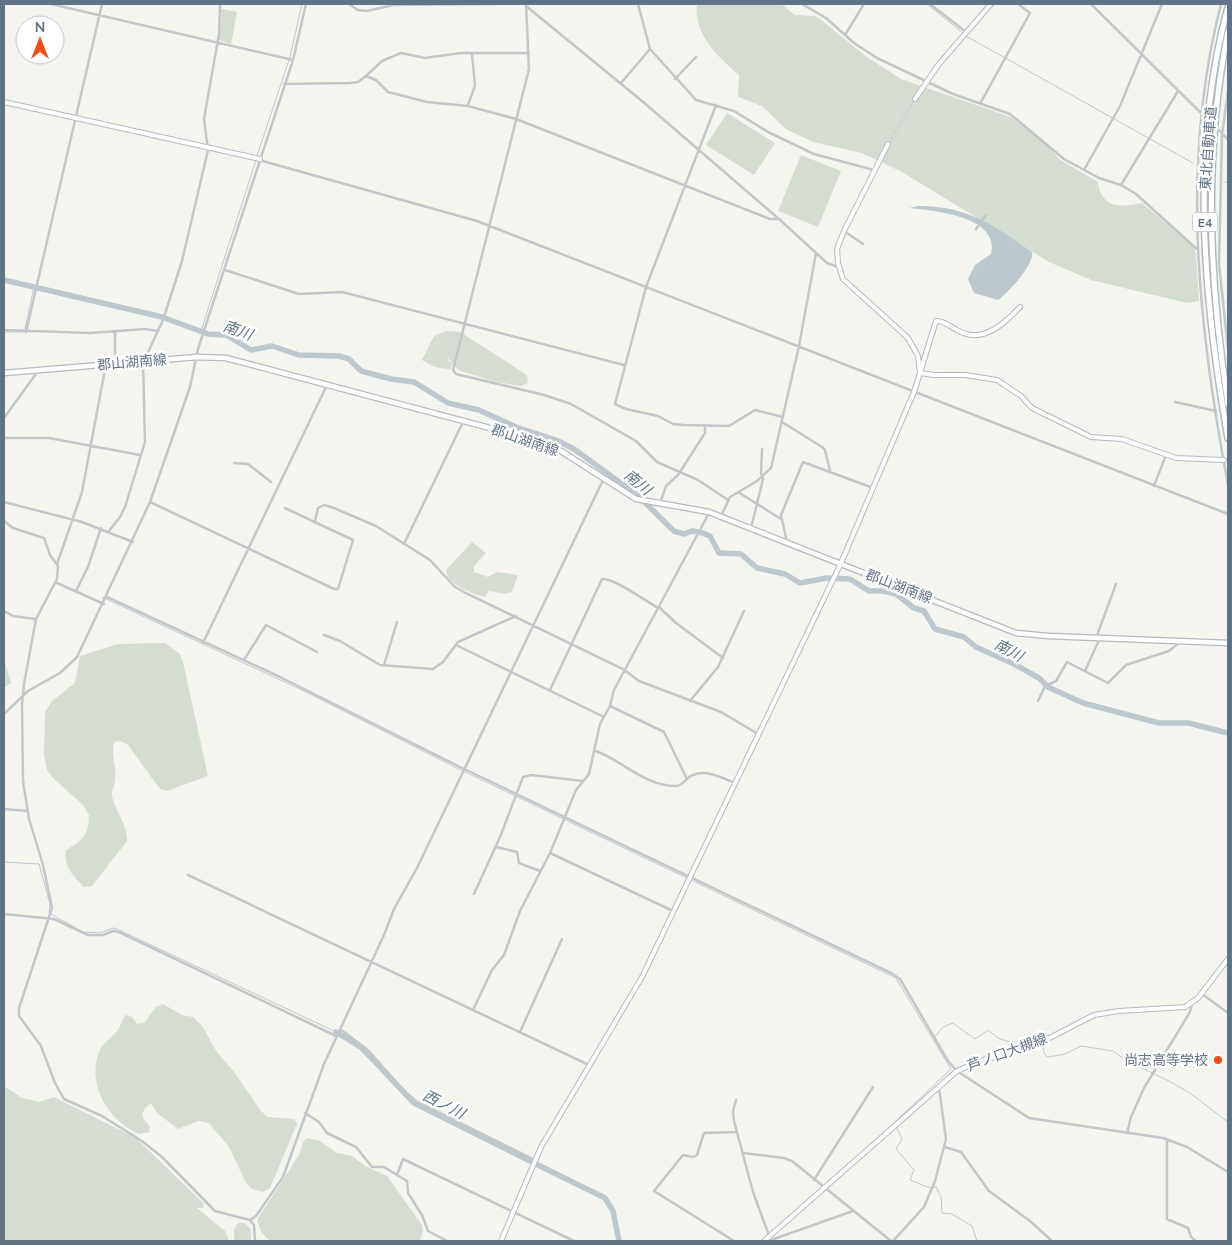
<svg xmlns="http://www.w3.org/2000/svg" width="1232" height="1245" font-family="Mulish,'Noto Sans JP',sans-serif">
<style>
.green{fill:#d5dcd1}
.water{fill:#bcc8cd}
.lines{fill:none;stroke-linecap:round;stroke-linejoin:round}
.stream{stroke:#bcc8cd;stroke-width:1}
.river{stroke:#bcc8cd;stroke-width:5.5}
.street-tunnel{stroke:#d0d4d5;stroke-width:2.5;stroke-dasharray:2.5 1;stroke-linecap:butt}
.secondary-tunnel{stroke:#d0d4d5;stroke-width:4;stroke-dasharray:4 2;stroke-linecap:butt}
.secondary-casing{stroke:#b5babf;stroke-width:6}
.primary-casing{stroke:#b6babe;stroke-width:7}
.highway-casing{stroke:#b5b9bc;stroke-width:8}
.street{stroke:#c3c7ca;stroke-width:2.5}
.secondary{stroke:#fff;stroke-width:4}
.primary{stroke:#fff;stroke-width:4.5}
.highway{stroke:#fff;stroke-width:5}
.poi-dot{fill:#ef4e15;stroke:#fff;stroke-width:2}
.labels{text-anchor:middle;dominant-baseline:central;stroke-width:5;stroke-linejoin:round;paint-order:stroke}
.shield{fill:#fff;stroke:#909da9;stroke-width:1}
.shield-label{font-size:12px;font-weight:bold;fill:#617384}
.street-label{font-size:14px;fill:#617384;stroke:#fff}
.poi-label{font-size:14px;fill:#617384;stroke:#fff;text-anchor:end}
.water-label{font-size:15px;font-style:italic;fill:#5d7781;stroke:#fff}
</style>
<rect width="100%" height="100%" fill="#f5f5f0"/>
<!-- green -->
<path class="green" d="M697 4H781L795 15 815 16 820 19 867 57 901 79 1011 117 1049 147 1059 159 1098 182C1101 208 1120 208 1142 203L1193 246 1196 254 1199 301 1187 303 1091 280 1049 262 902 172 862 153 813 142 786 129 762 106 738 97 739 75C718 57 693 34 697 4Z
M221 9 237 12 231 44 219 40Z
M727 113 775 143 754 175 706 145Z
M801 155 841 171 818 227 778 211Z
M446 331 460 332 527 375 528 383 521 386 496 382 458 370 449 359 447 360 452 363 451 369C440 369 431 366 422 360L434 336Z
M472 542 486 553 474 566V572L488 577 497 572 518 575 512 592 506 594 489 591 485 597C473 594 447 585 446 570Z
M165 643 180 654 183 662 208 776 167 791 160 789 128 745 121 741 114 742C111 755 117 768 115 781 114 789 110 792 113 800 117 814 128 826 127 841L92 886 84 887C73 876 63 866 66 850 83 840 89 835 89 815L83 805 54 779 47 770 44 754 45 712 52 701 75 683 80 656 118 644Z
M4 660 11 683 4 688Z
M163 1004 182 1015 193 1017 203 1027 216 1051 234 1072 261 1111 268 1117 294 1119 297 1124 270 1188 263 1192 252 1189 246 1183 229 1147 209 1123 199 1121 178 1129 157 1113 151 1103C140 1112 140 1117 150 1126L149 1132 140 1134C108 1122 84 1081 101 1048 105 1041 115 1036 119 1028 122 1023 122 1019 126 1015L132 1017 137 1024 144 1023 156 1007Z
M4 1086 22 1098 39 1102 54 1097 136 1138 204 1204 203 1208H197L226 1232 229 1241H4Z
M307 1138 320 1141 337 1153 352 1156 365 1166 387 1176 422 1225 423 1231 420 1241H270L261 1232 257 1220 299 1155 303 1142Z
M238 1223H245L251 1230V1241H234V1230Z"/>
<!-- water -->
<path class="water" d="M919 206C967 206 994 225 1032 252 1035 264 1008 293 998 300L974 293 968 279 975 265 991 254C1000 216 935 211 909 208Z"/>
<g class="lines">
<!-- stream -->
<path class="stream" d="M927 4 963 33
M966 36 1193 163
M257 156 290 57 302 4
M1225 182 1228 183
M25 329 34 287
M201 331 256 160
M4 332H24
M102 597 304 691 461 770 896 978 951 1069 895 1122
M4 862 39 864 50 904 49 913 78 929
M86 932 100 933 113 928 117 929 336 1032
M934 1038 943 1027 953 1023 975 1039 988 1030 998 1038 1009 1042H1018L1039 1033 1042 1040
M1043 1043 1044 1054 1048 1057 1065 1054 1081 1046 1113 1051 1127 1061 1167 1080 1190 1093 1228 1122
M896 1126 902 1139 896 1149 914 1170 910 1180 930 1188 936 1187 941 1197 942 1213 952 1214 972 1226 977 1241"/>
<!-- river -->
<path class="river" d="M4 280 162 317 208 334 226 335 251 350 272 346 299 355 339 356 349 359 361 371 391 379 414 382 448 403 479 410 516 427 556 440 574 449 637 495 674 531 684 534 692 531 703 533 710 536 719 553 741 554 757 568 785 574 800 583 827 578 850 579 869 591H883L896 594 914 608 924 611 935 629 964 637 976 647 1014 664 1039 678 1048 687 1083 703 1159 723H1188L1228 733
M336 1032 362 1048 414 1103 530 1161
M536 1164 605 1198 613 1211 619 1241"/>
<!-- street-tunnel -->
<path class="street-tunnel" d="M1206 308 1220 309"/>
<!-- secondary-tunnel -->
<path class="secondary-tunnel" d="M888 144 915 99"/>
<defs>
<path id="secondary" d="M915 99 939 64 991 4
M4 102 260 159
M888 144 844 231 837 249 838 263 843 279 908 338 918 356 920 373 934 375H965L997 380 1021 396 1032 408 1091 437 1122 439 1176 458 1224 460
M501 1241 541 1147 642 977 841 563 914 392 936 321C943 320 951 327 957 330 982 345 1004 324 1020 307
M764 1241 957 1071 977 1062 1038 1044 1094 1015 1119 1011 1185 1007 1198 998 1228 959"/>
<path id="primary" d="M4 373 197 357 226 358 535 440 561 451 636 499 709 512 1016 633 1048 636 1228 643"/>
<path id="highway" d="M1228 7C1190 147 1203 297 1228 438
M1228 32C1203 156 1209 280 1228 404"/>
</defs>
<!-- secondary casing -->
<use href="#secondary" class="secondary-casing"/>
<!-- primary casing -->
<use href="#primary" class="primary-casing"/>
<!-- highway casing -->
<use href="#highway" class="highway-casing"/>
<!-- street -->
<path class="street" d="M51 4 293 60
M349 4 358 10 367 11 393 5 495 4
M526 4 529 69 453 370 456 374 544 395 571 404 636 441 657 462 698 480 728 500
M638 4 650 49 696 100 734 111 768 132 814 154 874 170
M802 4 826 18 854 43 877 58 953 94 1010 114 1064 159 1099 178 1121 185 1136 194 1198 250
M930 4 966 32
M1091 4 1205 117
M1221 4C1180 162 1198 326 1228 485
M526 6 642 101 779 219 827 263 838 267
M845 35 864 4
M366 76 382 61 401 53 425 58 461 53H529
M675 79 696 57
M621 83 650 49
M284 84 350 83 358 82 366 76 376 80 388 92 427 102 468 106 516 119 770 219H779
M1228 91 1222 135 1219 264 1228 349
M981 102 1030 13 1018 4
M468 105 475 86 472 54
M716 105 646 287 615 404 626 409 658 416 673 424 683 425 729 426 755 410 783 417
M1219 130 1228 140
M259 160 477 221 1228 514
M1084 170 1120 106 1162 4
M1121 185 1178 91
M976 229 986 215
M844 231 863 244
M225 270 299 294 342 292 624 365
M4 330 90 333 145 329 158 331
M115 331V364
M26 332 102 4
M1175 402 1216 411
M4 418 38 371
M782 422 822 447 825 450 830 471
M4 438H49L140 455
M234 463 248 464 271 482
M1154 486 1166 455
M738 492 781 519
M4 502 82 522 133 542
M150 502 334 589H338L353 540 285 508
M660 503 666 486 678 475 705 433V425
M721 516 730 497 757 481 771 468 799 346 816 253
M4 521 13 528 44 538 50 555 58 566 57 579 36 619 24 684 22 704 23 781 29 819 43 865 52 908 19 1008V1016L41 1046 55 1083 64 1099 102 1116 142 1141 162 1157 215 1211 250 1220 256 1216 283 1177 324 1064 384 935 394 909 417 868 604 478
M315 521 318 508 324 505 334 508 376 526 430 560 455 587 464 592 623 669 639 681 721 712 758 734
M751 528 763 479 761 473 762 449
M109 531 120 517 125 507 145 442 143 363 163 320 182 261 208 150 204 119 219 34 220 4
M787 542 781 515 803 462 873 488
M404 544 463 422
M57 564 82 492 106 364
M57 583 104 604
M76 591 88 567 101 528
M107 597 280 677 464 769 891 973 900 979 948 1061 957 1071 1029 1118 1163 1138 1187 1147 1228 1172
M659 607 676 623 723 658
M4 611 13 616 35 619
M324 635 340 641 380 665 433 669 443 662 458 642 516 616
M1096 638 1116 584
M203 643 327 385
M456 645 604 717
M244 660 266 625 317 652
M384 665 397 622
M1085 671 1100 638
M550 690 602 579C613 577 647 602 658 608
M690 701 718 667 744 611
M1038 701 1045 686 1056 681 1067 662 1108 683 1126 665 1169 651 1180 642
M610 706 664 732 687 779
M4 714 28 691 60 673 77 657 150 502 190 387 198 349 293 60 306 4
M596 751C623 761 646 787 677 786 684 784 687 777 693 775 706 769 723 778 735 783
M4 809 28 811
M496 847 517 852 519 863 540 871
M550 853 673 911
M188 875 589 1065
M474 894 500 837 523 777 531 775 583 781
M4 914 54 919 88 935H103L113 931 119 932 336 1036
M1202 994 1228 1013
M473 1010 492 970 504 955 520 911 550 853 576 790 589 774 600 724 610 706 614 690 709 513
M340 1029 368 1050 404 1091 416 1101 535 1160
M520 1032 562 939
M736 1100 733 1111 734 1121 753 1192 771 1241
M305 1113 319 1122 327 1133 356 1147 372 1167H384L407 1181 408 1193 422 1215 428 1231 447 1241
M1127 1133 1131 1117 1144 1088 1190 1012 1192 1004
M1167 1140V1219L1188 1228 1191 1237 1196 1241
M945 1147 961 1152 989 1191 1030 1221 1052 1241
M743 1153 784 1158 792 1161 891 1241
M397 1175 403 1159 574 1241
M814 1180 873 1087
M250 1220 254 1225 255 1241
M771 1240 853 1211
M734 1241 654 1191 683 1155 693 1157 697 1155 704 1133 737 1132
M893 1241 924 1207 935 1181 946 1139 939 1088"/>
<!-- secondary -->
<use href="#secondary" class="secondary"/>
<!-- primary -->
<use href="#primary" class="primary"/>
<!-- highway -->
<use href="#highway" class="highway"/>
</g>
<!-- markers -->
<circle class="poi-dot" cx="1218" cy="1060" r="5"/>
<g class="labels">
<!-- shield labels -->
<rect class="shield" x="1192.5" y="212.5" width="25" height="19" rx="4"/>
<g class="shield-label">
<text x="1205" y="222">E4</text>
</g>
<!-- street labels -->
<g class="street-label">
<text transform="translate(1208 148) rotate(-86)">東北自動車道</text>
<text transform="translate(132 362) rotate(-5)">郡山湖南線</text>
<text transform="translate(525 440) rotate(19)">郡山湖南線</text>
<text transform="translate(899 586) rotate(21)">郡山湖南線</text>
<text transform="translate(1007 1052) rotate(-20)">芦ノ口大槻線</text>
</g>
<!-- poi labels -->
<g class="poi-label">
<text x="1208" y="1060">尚志高等学校</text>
</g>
<!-- water labels -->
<g class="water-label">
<text transform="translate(238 330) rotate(20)">南川</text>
<text transform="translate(638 482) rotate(39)">南川</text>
<text transform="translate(1009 650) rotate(28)">南川</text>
<text transform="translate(444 1104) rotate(27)">西ノ川</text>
</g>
</g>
<!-- border -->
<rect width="1232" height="1245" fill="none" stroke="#617384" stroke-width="10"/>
<!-- north arrow -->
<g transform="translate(40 40)"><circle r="24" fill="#ffffff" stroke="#c0c7ce"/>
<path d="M0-4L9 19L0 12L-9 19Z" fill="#ef4e15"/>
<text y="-8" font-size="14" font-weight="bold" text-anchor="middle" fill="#617384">N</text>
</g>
</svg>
